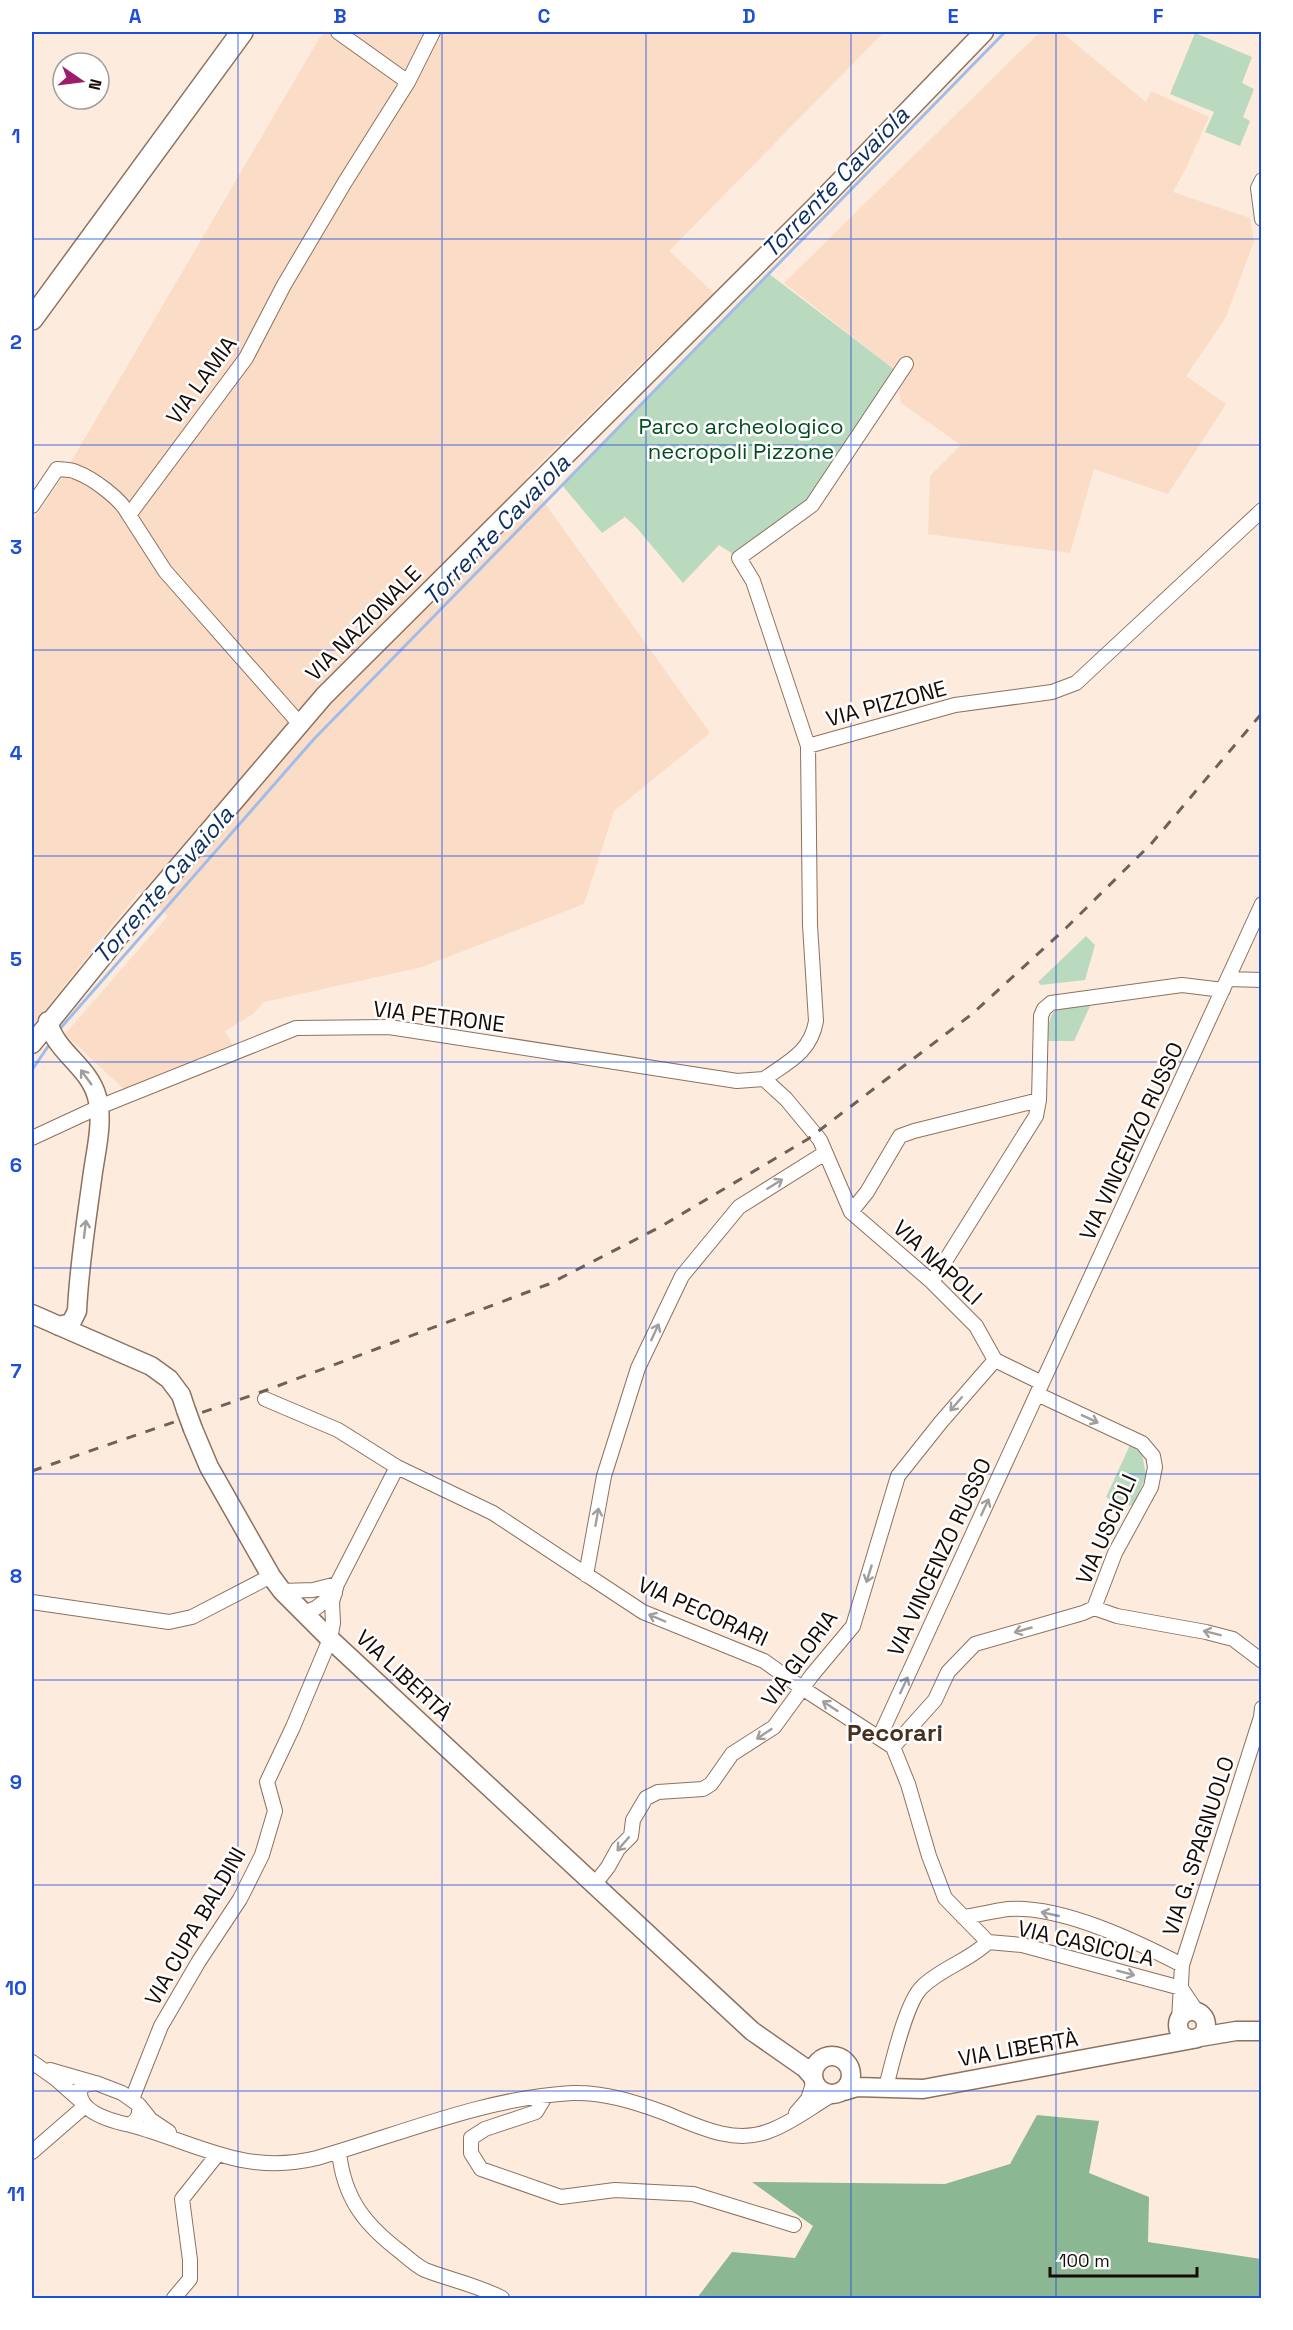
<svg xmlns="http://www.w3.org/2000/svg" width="1293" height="2330" font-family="'Space Grotesk',sans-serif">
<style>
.built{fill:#fadcc7}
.green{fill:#badabf}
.forest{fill:#8bb793}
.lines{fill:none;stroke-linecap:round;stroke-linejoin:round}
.stream{stroke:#a0bde9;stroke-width:3}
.minor-casing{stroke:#8d725e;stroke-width:16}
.major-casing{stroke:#8d725e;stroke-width:21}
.highway-casing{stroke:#8d725e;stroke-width:24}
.minor{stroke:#fff;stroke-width:14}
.major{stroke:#fff;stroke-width:18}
.highway{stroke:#fff;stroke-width:21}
.rail{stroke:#6e6158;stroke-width:3;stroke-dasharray:10 10;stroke-linecap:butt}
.major-bridge-casing{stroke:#8d725e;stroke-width:21;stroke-linecap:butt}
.major-bridge{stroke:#fff;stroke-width:18}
.oneway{stroke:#a29e9b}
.grid{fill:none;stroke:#1d4ed8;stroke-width:1.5;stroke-opacity:0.55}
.labels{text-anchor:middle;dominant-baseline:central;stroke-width:5;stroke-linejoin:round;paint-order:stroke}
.street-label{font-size:22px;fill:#160c05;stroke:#fff}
.park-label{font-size:22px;fill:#024d1f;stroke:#fff}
.water-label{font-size:24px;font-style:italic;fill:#0e3165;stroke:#fff}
.neighbourhood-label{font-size:24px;font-weight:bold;fill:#48301e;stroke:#fff}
.neatline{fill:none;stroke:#1d4ed8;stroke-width:2}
.grid-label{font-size:20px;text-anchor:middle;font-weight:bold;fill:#1d4ed8}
</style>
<rect width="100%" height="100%" fill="#fdebdd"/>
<!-- built -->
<path class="built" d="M323 32H884L669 251 715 294 639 365 526 477 710 733 614 811 584 904 422 967 264 1002 253 1014 225 1031 233 1046 126 1091 65 1034 168 916 139 892 32 1026V522L61 479Z
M1040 32H1061L1146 102 1151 91 1209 117 1186 168 1173 192 1250 218 1254 241 1226 317 1186 376 1226 404 1168 494 1094 469 1070 553 928 534 930 476 961 445 901 403 895 370 784 283Z"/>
<!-- green -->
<path class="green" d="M1195 33 1252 57 1242 83 1254 89 1243 117 1250 121 1240 146 1205 132 1214 112 1170 94Z
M768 273 895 370 812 505 739 558 719 545 683 583 636 527 625 517 602 533 562 485Z
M1086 936 1095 945 1085 980 1041 985 1038 982Z
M1091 1004 1074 1041H1047C1049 1003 1057 1006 1091 1004Z
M1130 1445 1142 1453 1146 1476 1136 1499 1137 1505C1126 1507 1116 1503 1106 1497Z"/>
<!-- forest -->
<path class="forest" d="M1037 2115 1099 2121 1089 2173 1149 2197 1148 2242 1261 2259V2298H697L732 2252 795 2258 813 2226 752 2182 945 2184 1010 2164Z"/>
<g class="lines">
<!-- stream -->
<path class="stream" d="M58 1031 314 739 1005 32
M32 1070 51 1042"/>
<defs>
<path id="minor" d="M338 32 408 82
M1262 180 1258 188 1262 219
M32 506 57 469C63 470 71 469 76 472 93 478 122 500 129 515
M299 723 165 571 129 515 246 358 284 285 345 182 408 82 433 32
M808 746 753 581 739 558 812 505 906 364
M1228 979 1262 980
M764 1079C788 1062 811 1052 816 1021L810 925 808 746 955 705 1052 692 1076 683 1262 510
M32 1138 99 1107 296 1028 389 1027 737 1081 764 1079 786 1099 820 1140 851 1212 932 1282 976 1326 995 1360 1042 1383
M851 1212 867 1192 900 1136 914 1131 1039 1100 1041 1016 1044 1009 1051 1003 1182 985 1223 990
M932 1282 1036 1116 1039 1100
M1037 1394 1142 1443 1153 1456 1155 1467 1151 1487 1115 1553 1094 1608
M265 1399 338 1430 397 1467 493 1513 643 1612 764 1661 802 1688 893 1747 908 1784 929 1856 945 1898 988 1942
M586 1575 604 1476 638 1368 682 1276 739 1207 825 1153
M282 1591 313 1590 337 1584
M32 1602 169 1622 192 1617 271 1576
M304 1613 316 1608 335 1593
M879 1738 1262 904
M893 1747 935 1700 948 1672 975 1644 1083 1613 1094 1608 1117 1616 1206 1632 1233 1639 1262 1661
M594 1885 608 1867 618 1849 631 1836 633 1820 646 1798 658 1792 703 1789 711 1784 732 1754 774 1727 812 1675 853 1626 898 1476 941 1422 995 1360
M963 1917C978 1915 993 1911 1008 1909 1061 1905 1136 1941 1182 1965
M988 1942 1022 1945 1181 1988
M1181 1988 1197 2012
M1179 2021 1182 1965 1261 1717 1262 1708
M32 2062 56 2079 83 2103
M50 2070 95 2083
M96 2083 122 2093 139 2105C140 2115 138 2119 130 2125 111 2121 77 2112 80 2089L85 2085Z
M886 2087C892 2064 906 2002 922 1987 941 1968 969 1961 988 1942
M545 2097 536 2112 485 2129 471 2138V2153L481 2169 561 2197 615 2190 693 2194 794 2225
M132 2099 161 2026 199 1961 240 1899 262 1855 275 1811 267 1782 293 1727 330 1639 333 1623 332 1602 337 1584 397 1467
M139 2105 151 2120 169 2132
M796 2113 808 2099 814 2081
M130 2125C198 2143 243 2176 317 2158 401 2134 484 2098 572 2093 604 2092 635 2102 665 2113 697 2126 734 2145 769 2131 792 2123 811 2107 832 2095
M32 2152 85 2106
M339 2152C344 2199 365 2225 402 2253 409 2259 417 2266 425 2270 451 2280 477 2285 502 2298
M174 2298 190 2279V2260L182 2199 217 2155"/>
<path id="major" d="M48 1021C55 1052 89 1066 97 1097 104 1122 95 1154 92 1179 86 1223 79 1267 77 1311L71 1323 59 1326
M32 1044 121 934 324 696 816 206 984 32
M32 1314 151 1366 169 1379 181 1395 186 1410
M193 1429 209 1467 271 1576 282 1591 330 1639 752 2031 805 2068 813 2077
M1178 2025a14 14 0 1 1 28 0a14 14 0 1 1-28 0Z
M1200 2037 1236 2031H1262
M813 2075a19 19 0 1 1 38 0a19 19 0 1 1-38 0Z
M844 2091 857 2087 923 2089 1193 2039"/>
<path id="highway" d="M32 319 242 32"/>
</defs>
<!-- minor casing -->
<use href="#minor" class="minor-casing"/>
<!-- major casing -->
<use href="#major" class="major-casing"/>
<!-- highway casing -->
<use href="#highway" class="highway-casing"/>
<!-- minor -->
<use href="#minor" class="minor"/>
<!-- major -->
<use href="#major" class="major"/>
<!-- highway -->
<use href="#highway" class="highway"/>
<!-- rail -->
<path class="rail" d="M32 1471 267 1390 549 1284 660 1227 808 1139 972 1014 1066 928 1151 844 1262 713"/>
<defs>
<path id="major-bridge" d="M186 1410 193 1429"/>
</defs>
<!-- major-bridge casing -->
<use href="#major-bridge" class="major-bridge-casing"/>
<!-- major-bridge -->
<use href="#major-bridge" class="major-bridge"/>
</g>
<!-- one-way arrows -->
<defs><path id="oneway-shaft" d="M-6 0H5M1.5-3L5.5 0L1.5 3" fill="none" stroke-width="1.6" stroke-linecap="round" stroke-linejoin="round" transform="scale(1.5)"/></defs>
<g class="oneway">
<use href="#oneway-shaft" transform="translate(86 1077) rotate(-126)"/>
<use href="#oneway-shaft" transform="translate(775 1184) rotate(-32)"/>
<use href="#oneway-shaft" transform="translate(85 1229) rotate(-83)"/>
<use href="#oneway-shaft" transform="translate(655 1332) rotate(-65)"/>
<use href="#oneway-shaft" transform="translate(956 1404) rotate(131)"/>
<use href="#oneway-shaft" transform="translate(1090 1419) rotate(25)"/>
<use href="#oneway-shaft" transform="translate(985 1507) rotate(-65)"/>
<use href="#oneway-shaft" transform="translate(597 1517) rotate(-80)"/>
<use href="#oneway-shaft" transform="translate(869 1574) rotate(107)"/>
<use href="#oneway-shaft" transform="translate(657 1618) rotate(-157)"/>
<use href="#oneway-shaft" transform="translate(1023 1630) rotate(164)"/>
<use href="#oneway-shaft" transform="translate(1212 1633) rotate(-166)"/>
<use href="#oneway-shaft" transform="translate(904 1685) rotate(-65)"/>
<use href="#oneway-shaft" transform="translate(830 1706) rotate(-147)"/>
<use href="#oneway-shaft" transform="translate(764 1734) rotate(146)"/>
<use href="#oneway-shaft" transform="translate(623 1844) rotate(131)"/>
<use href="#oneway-shaft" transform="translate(1050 1914) rotate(-167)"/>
<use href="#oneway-shaft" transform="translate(1126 1973) rotate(15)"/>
</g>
<!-- grid -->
<path class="grid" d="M238 32V2298M442 32V2298M646 32V2298M851 32V2298M1056 32V2298M32 239H1262M32 445H1262M32 650H1262M32 856H1262M32 1062H1262M32 1268H1262M32 1474H1262M32 1680H1262M32 1885H1262M32 2091H1262"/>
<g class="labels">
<!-- street labels -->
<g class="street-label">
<text transform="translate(201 380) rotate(-54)">VIA LAMIA</text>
<text transform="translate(363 623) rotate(-45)">VIA NAZIONALE</text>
<text transform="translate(886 703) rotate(-15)">VIA PIZZONE</text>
<text transform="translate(439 1016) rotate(7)">VIA PETRONE</text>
<text transform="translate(1131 1141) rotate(-65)">VIA VINCENZO RUSSO</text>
<text transform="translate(938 1262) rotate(43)">VIA NAPOLI</text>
<text transform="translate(1106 1529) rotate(-66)">VIA USCIOLI</text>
<text transform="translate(939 1557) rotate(-65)">VIA VINCENZO RUSSO</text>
<text transform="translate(703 1611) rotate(24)">VIA PECORARI</text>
<text transform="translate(799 1658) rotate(-54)">VIA GLORIA</text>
<text transform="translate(404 1675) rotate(43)">VIA LIBERTÀ</text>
<text transform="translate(1198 1846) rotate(-72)">VIA G. SPAGNUOLO</text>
<text transform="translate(195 1926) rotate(-60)">VIA CUPA BALDINI</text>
<text transform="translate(1086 1943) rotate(13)">VIA CASICOLA</text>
<text transform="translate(1018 2048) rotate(-10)">VIA LIBERTÀ</text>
</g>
<!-- park labels -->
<g class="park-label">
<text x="741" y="426">Parco archeologico<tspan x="741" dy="25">necropoli Pizzone</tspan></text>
</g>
<!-- water labels -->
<g class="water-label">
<text transform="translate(835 182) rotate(-46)">Torrente Cavaiola</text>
<text transform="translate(496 530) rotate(-46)">Torrente Cavaiola</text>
<text transform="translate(163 885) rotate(-49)">Torrente Cavaiola</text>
</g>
<!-- neighbourhood labels -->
<g class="neighbourhood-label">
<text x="895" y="1732">Pecorari</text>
</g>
</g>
<!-- border -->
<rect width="1293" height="2330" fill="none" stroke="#ffffff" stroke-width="66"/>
<!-- north arrow -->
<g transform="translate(81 81) rotate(104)"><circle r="28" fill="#ffffff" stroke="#a29e9b" stroke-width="1.5"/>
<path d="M0-4.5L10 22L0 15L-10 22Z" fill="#9e1a6b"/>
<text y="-9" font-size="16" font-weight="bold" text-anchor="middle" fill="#160c05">N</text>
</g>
<!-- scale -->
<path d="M1050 2267v9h147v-9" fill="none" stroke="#160c05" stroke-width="3"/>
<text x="1059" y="2267" font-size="18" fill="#160c05" stroke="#ffffff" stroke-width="4.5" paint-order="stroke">100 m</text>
<rect x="33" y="33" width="1227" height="2264" class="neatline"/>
<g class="grid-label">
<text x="135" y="23">A</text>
<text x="340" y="23">B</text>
<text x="544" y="23">C</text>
<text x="749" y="23">D</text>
<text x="953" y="23">E</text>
<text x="1158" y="23">F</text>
<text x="16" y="143">1</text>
<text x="16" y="349">2</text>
<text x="16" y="554">3</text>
<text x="16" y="760">4</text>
<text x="16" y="966">5</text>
<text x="16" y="1172">6</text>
<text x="16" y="1378">7</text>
<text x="16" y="1583">8</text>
<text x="16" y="1789">9</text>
<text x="16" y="1995">10</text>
<text x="16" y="2201">11</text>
</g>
</svg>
